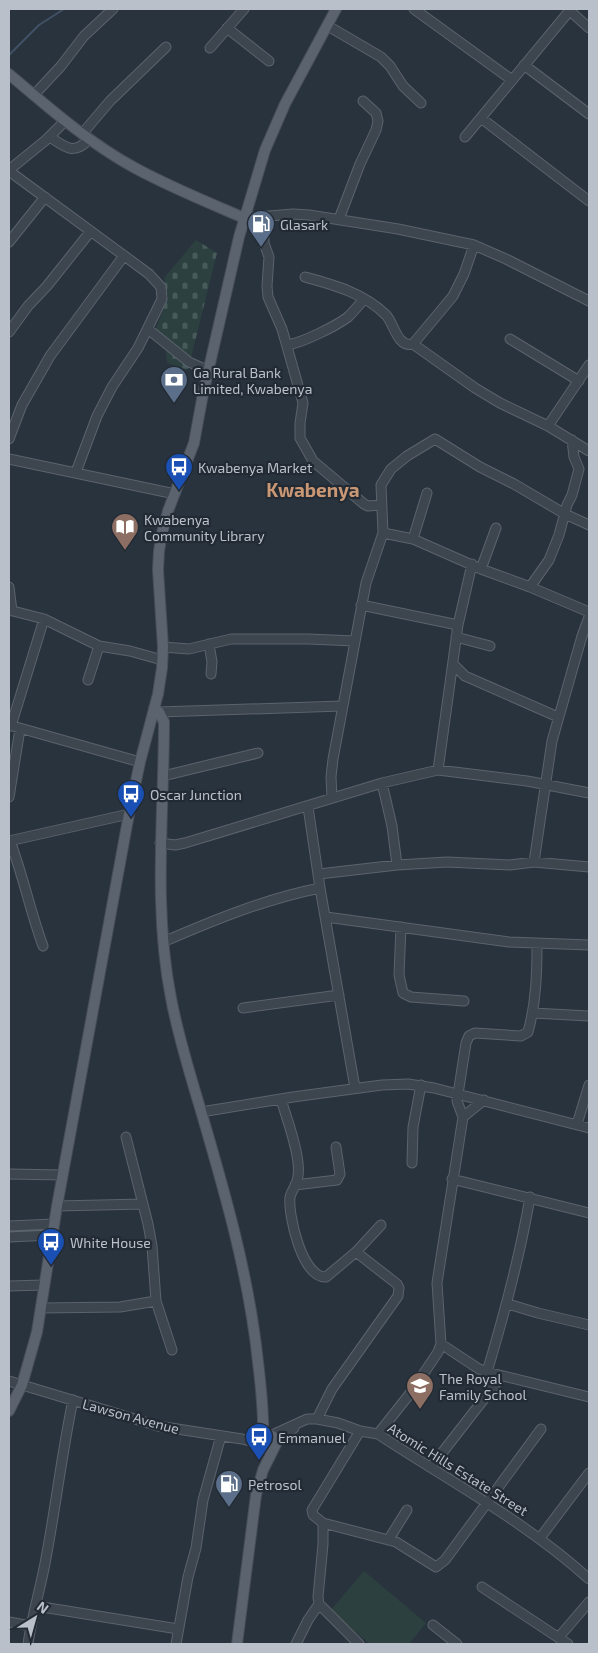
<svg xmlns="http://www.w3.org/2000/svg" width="598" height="1653" font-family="'Exo 2',sans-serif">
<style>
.green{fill:#2c4040}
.cemetery{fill:url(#cemetery-stones)}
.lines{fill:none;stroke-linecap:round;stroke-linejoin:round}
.stream{stroke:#415165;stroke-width:2}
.minor-casing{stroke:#5b636c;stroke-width:11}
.major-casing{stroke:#474e58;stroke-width:12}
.minor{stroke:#3d454f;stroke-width:9}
.major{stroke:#5b646e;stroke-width:10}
.labels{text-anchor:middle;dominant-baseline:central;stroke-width:4.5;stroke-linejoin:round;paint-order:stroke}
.poi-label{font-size:14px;fill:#bac0c9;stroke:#222a34;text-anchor:start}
.street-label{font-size:14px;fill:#bac0c9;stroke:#222a34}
.district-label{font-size:19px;font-weight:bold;fill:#c99774;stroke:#222a34}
</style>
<defs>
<pattern id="cemetery-stones" width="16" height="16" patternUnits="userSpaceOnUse" patternTransform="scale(1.25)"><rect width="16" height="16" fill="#2c4040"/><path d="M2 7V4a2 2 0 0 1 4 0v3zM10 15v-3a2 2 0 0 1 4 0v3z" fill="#485a5a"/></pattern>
</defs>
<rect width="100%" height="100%" fill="#29333e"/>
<!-- green -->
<path class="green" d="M364 1571 426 1623 409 1644H370L330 1611Z"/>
<!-- cemetery -->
<path class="cemetery" d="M196 240 217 253 188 370 167 363 165 341 155 331 168 297 164 278Z"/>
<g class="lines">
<!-- stream -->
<path class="stream" d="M9 55 39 25 64 9"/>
<defs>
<path id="minor" d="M414 9 512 80
M569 10 589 28
M328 26 381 57 390 66 403 86 421 103
M227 28 269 61
M210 48 244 9
M524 65 589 114
M34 95 61 66 84 36 113 9
M481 118 589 201
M82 134 110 101 166 47
M50 137C65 147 74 156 89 139
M465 137 571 9
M9 170 46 140 65 121
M9 171 149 274 161 287 162 299 138 348 112 387 97 416 76 472
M263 216 264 243 269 257 267 286 268 297 282 329 303 403 300 423V438L313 461 364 504 368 506 381 505
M244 218 293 214 309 215 398 229 474 245 506 259 589 301
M339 219 360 164 376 130 378 121 376 113 363 101
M9 242 45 197
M305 277C334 285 364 293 386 315 394 323 397 348 413 344L475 388 500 403 548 426 589 451
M148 329 189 362 209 371
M9 332 28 306 47 286 90 232
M510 339 579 381
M413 344 453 296 464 274 474 245
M287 345C302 343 336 326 348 317 354 311 359 305 364 299
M548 426 589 365
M9 439 22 405 50 356 123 257
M9 459 175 494
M383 533 413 539 481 569 530 587 589 612
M413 539 427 493
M481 569 496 528
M9 587 12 611
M530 587 549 560 559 535 567 505 572 495 579 469 574 457 572 440
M361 605 458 625
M9 610 44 619 99 646 130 651 162 660
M456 637 490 646
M209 644 212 662 211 674
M163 647 189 649 231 639H308L355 641
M453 664 465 676 558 717
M88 680 99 646
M159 712 342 706
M9 725 140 762
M11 726 44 619
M438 770 458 625 472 564
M163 776 258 753
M382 783 392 826 397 865
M9 797 20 729
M332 798 331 777 333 759 366 583 383 533 381 485 391 469 407 456 435 439 480 467 514 484 565 514 589 525
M308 807 320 888 355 1088
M9 841 129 814
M10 841C23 875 30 911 43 946
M160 843 175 845 185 843 382 783 438 770 527 781 589 793
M534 862 552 741 582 636 589 617
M319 874 397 865 447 862 510 865 534 862 589 867
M326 917 509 942 589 945
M401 927 399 975 403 993 411 997 464 1001
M163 942C214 920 265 899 320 888
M243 1008 339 995
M533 1013 589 1016
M281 1099C287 1120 296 1142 298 1163 299 1171 298 1180 295 1186 293 1190 291 1193 290 1197 288 1215 302 1278 326 1277L356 1252 381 1225
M201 1112 293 1097 382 1085 408 1084 434 1088 589 1128
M463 1117 484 1100
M577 1124 589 1085
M126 1137 148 1224 152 1246 156 1301 172 1350
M412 1163 413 1127 421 1085
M9 1174 62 1175
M452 1179 589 1213
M295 1185 337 1180 340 1174 336 1147
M57 1206 143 1204
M9 1226 54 1224
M9 1237 52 1235
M9 1286 44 1285
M508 1304 538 1313 589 1325
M41 1308 120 1307 156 1301
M441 1344 479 1369 487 1372 589 1397
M487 1372C504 1315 520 1257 530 1197
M9 1381 158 1426 242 1439 261 1444
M317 1419 332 1389 398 1296 399 1288 397 1284 356 1252
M378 1434 412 1391 438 1352 441 1344 437 1283 463 1117 457 1101 458 1094 466 1043 469 1036 475 1033 521 1036 528 1032C536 1003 537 974 537 944
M272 1435 307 1419H317L338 1423 360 1431 378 1434C449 1481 525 1521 589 1579
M276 1443 294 1428
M431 1467 501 1377
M323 1523 396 1542 436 1567 445 1560 541 1429
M540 1538 589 1473
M389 1539 407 1510
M482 1587 568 1644
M36 1606 178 1629
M9 1622 31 1626
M433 1625 457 1644
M559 1637 589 1602
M28 1644C32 1615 41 1587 46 1558 56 1505 62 1452 73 1400
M176 1644 188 1577 196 1548 203 1500 221 1436
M296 1644 308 1620 319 1604
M359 1644 319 1604 318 1597 323 1544V1523L313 1515 312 1510 360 1431"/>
<path id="major" d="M9 74C49 108 89 143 135 168 170 187 207 202 244 218
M154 708 159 712 164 722C164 814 153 907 171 998 178 1036 190 1074 201 1111 225 1193 249 1276 258 1362 261 1387 264 1412 263 1437
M9 1411 22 1385 37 1332 57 1206 129 814 140 762 158 694 162 668 163 647 158 570 159 551 162 533 168 511 194 443 203 394 239 237 265 150 285 104 336 9
M237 1644 256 1495 263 1470 276 1444C277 1436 269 1433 263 1437L261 1443 263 1448 270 1450 274 1448"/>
</defs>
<!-- minor casing -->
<use href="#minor" class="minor-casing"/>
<!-- major casing -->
<use href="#major" class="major-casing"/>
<!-- minor -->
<use href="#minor" class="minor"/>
<!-- major -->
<use href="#major" class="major"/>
</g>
<!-- icons -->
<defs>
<symbol id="fuel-pin" viewBox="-11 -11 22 30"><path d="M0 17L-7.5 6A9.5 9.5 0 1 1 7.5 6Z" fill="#5c6f8a" stroke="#222a34"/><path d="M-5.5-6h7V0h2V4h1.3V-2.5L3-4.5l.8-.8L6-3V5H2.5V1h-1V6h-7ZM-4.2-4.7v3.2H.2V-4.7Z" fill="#fff"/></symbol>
<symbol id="bank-pin" viewBox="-11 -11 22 30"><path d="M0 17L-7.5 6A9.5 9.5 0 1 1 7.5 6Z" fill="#5c6f8a" stroke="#222a34"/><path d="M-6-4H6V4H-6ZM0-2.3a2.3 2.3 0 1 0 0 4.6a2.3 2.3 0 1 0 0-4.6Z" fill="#fff"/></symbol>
<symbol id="bus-pin" viewBox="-11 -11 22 30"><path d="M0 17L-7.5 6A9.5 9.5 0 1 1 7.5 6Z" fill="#1a4fb4" stroke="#222a34"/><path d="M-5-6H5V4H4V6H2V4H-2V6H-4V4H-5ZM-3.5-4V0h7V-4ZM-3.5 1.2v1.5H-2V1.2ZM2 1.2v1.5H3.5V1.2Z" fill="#fff"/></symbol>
<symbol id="library-pin" viewBox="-11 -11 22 30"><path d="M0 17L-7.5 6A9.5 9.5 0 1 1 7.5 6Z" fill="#8d6e63" stroke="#222a34"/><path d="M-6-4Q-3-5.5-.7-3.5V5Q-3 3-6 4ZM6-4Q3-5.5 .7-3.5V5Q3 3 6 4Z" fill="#fff"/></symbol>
<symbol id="school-pin" viewBox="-11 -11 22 30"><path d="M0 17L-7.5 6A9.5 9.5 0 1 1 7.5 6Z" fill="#8d6e63" stroke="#222a34"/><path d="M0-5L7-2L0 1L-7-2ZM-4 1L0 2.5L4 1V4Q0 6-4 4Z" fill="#fff"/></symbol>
</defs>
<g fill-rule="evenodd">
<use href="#fuel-pin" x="245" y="208" width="32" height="43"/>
<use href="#bank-pin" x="158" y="364" width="32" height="43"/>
<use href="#bus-pin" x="163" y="451" width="32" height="43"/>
<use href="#library-pin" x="109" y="511" width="32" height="43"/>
<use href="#bus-pin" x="115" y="778" width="32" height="43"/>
<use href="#bus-pin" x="35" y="1226" width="32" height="43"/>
<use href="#school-pin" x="404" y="1370" width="32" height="43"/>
<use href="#bus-pin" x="243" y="1421" width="32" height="43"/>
<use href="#fuel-pin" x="213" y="1468" width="32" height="43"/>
</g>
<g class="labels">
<!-- poi labels -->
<g class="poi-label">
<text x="280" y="224">Glasark</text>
<text x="193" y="372">Ga Rural Bank<tspan x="193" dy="16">Limited, Kwabenya</tspan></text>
<text x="198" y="467">Kwabenya Market</text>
<text x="144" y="519">Kwabenya<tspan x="144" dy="16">Community Library</tspan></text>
<text x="150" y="794">Oscar Junction</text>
<text x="70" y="1242">White House</text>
<text x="439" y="1378">The Royal<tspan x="439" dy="16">Family School</tspan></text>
<text x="278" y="1437">Emmanuel</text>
<text x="248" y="1484">Petrosol</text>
</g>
<!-- street labels -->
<g class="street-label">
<text transform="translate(131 1416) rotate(15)">Lawson Avenue</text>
<text transform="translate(458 1469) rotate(32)">Atomic Hills Estate Street</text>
</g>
<!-- district labels -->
<g class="district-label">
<text x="313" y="489">Kwabenya</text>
</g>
</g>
<!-- border -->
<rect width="598" height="1653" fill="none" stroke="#bac0c9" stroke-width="20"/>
<!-- north arrow -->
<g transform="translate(35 1618) rotate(37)" stroke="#222a34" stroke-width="4" paint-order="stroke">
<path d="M0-4L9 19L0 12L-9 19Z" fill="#bac0c9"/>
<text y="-8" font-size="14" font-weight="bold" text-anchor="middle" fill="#bac0c9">N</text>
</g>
</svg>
